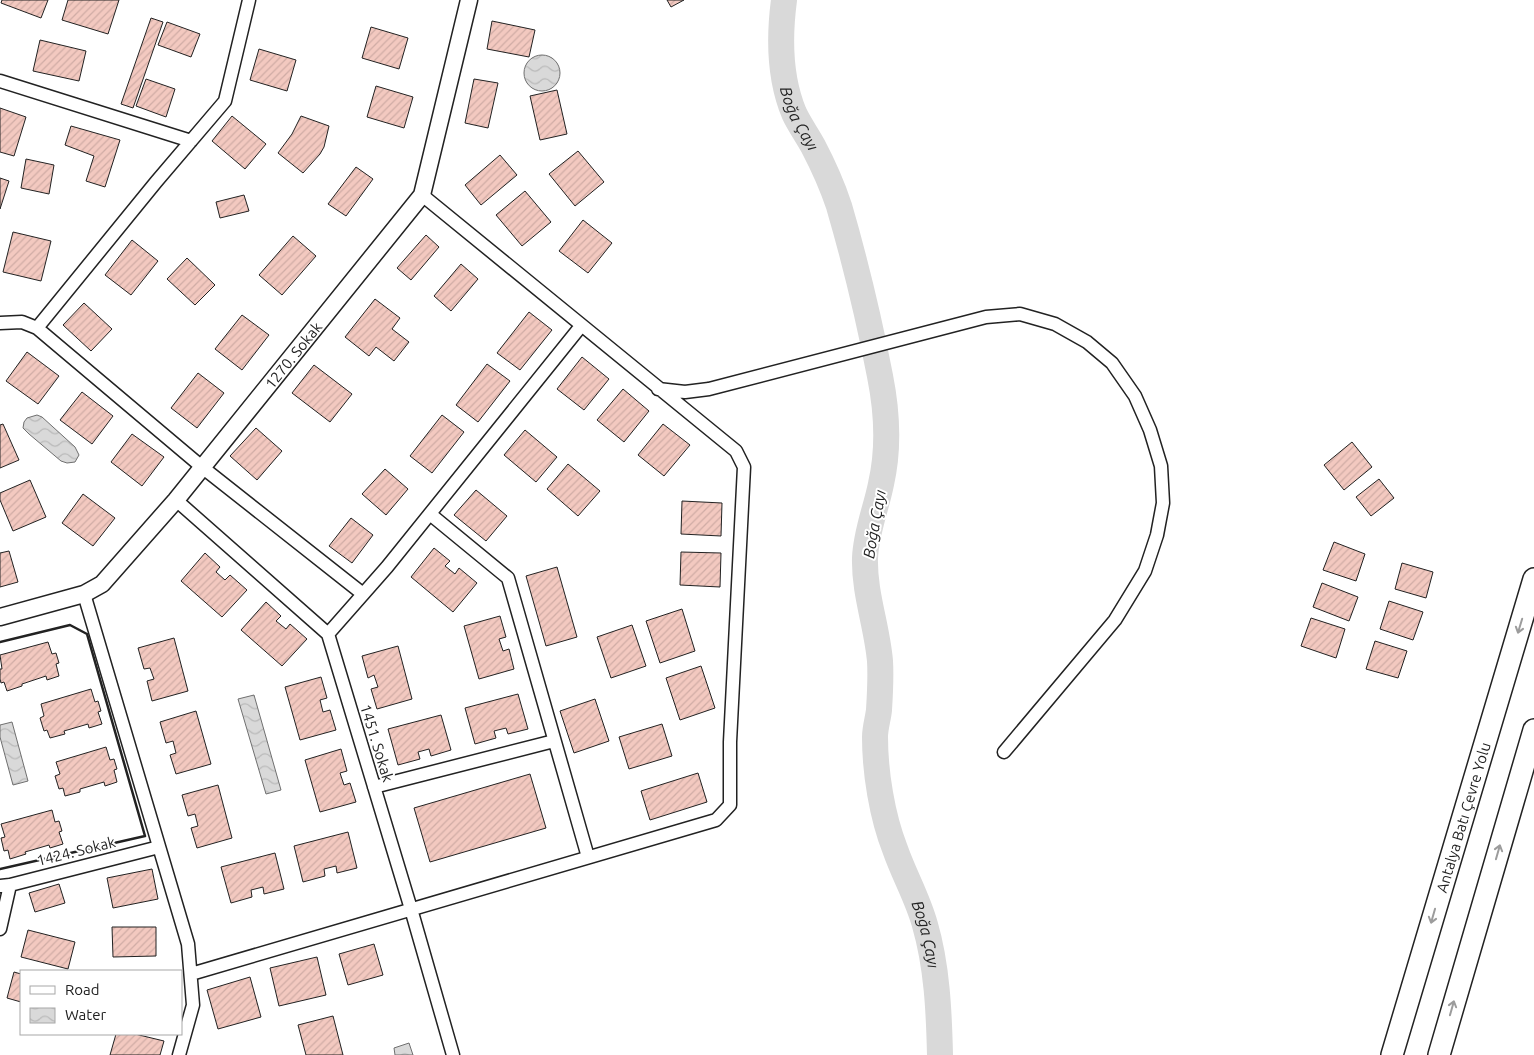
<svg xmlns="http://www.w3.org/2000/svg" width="1534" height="1055" font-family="Ubuntu,sans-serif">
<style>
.water{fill:url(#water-waves);stroke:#6f6f6f}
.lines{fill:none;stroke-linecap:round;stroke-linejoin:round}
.river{stroke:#d9d9d9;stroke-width:26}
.building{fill:url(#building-hatch);stroke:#222}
.minor-casing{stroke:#222;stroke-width:15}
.tertiary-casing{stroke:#222;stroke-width:19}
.trunk-casing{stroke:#222;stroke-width:24}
.minor{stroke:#fff;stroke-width:12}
.tertiary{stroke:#fff;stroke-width:16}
.trunk{stroke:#fff;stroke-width:21}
.wall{stroke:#222;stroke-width:2.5}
.oneway{stroke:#9c9c9c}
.labels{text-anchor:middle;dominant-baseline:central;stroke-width:4;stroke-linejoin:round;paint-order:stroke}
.street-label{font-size:15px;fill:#222;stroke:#fff}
.water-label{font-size:16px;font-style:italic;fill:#222;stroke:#fff}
</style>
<defs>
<pattern id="water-waves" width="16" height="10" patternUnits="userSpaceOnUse" patternTransform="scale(1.25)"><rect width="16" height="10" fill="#d9d9d9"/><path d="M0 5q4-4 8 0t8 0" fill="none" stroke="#bababa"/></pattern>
<pattern id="building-hatch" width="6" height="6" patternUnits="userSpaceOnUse" patternTransform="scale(1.25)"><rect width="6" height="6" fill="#f3c9c0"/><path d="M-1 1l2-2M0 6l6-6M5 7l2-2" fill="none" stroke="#d0aca5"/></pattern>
</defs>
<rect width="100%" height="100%" fill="#fff"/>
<!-- water -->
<path class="water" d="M524 73a18 18 0 1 1 36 0a18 18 0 1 1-36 0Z
M37 415 42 417 75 447 79 455 75 462 67 463 61 461 29 434 23 428 24 422 27 418Z
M254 695 281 790 266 794 238 699Z
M12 722 28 781 13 785 0 737V725Z
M409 1043 413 1055H395L394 1048Z"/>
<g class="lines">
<!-- river -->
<path class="river" id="s1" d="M784 0C779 38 779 77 794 113 799 124 807 135 813 146 823 165 832 185 839 206 855 261 869 319 880 376 887 411 889 449 881 484 876 509 866 532 865 558 864 593 877 626 880 661 881 677 880 694 879 710 878 719 875 728 875 737 875 772 882 816 895 849 904 875 918 899 925 925 937 966 939 1012 940 1055"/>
</g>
<!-- building -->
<path class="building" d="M2 0H48L41 18 1 3Z
M68 0H119L108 34 62 20Z
M667 0H684L671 7Z
M151 18 163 22 133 108 121 104Z
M492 21 535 30 529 57 487 49Z
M167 22 200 34 191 57 158 45Z
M371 27 408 38 399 69 362 58Z
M40 40 86 51 79 81 33 71Z
M259 49 296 60 287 91 250 80Z
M146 79 175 89 166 117 136 106Z
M474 79 498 83 488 128 465 123Z
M376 86 413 97 404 128 367 117Z
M557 90 567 134 540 140 530 96Z
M0 108 26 117 14 156 0 152Z
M232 116 266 144 245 169 212 141Z
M301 116 329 126 324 147 320 154 303 173 278 153 292 134Z
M71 126 120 140 105 187 86 181 94 156 65 145Z
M578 151 604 182 575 206 549 174Z
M500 155 517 175 481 205 465 185Z
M26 159 54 165 49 194 21 188Z
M356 167 373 179 346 216 328 204Z
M0 178 9 181 0 209Z
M525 191 551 222 522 246 496 215Z
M244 195 249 211 220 218 216 202Z
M583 220 612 243 588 273 559 251Z
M13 232 51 241 41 281 3 272Z
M426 235 439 247 411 280 397 268Z
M293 236 316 256 282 295 259 275Z
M132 240 158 261 131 295 105 275Z
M187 258 215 285 195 305 167 279Z
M461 264 478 279 451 311 434 296Z
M375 299 400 318 392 329 409 342 394 361 376 347 369 356 345 337Z
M84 303 112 329 91 351 63 325Z
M529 312 552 330 520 370 497 353Z
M242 315 269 335 242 370 215 349Z
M27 352 59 376 38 404 6 381Z
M582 357 609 379 584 410 557 389Z
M487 364 510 381 478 422 456 405Z
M314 365 352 394 330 422 292 393Z
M198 373 224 393 197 428 171 408Z
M623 389 649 411 624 442 597 420Z
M82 392 113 416 92 444 60 420Z
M442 415 464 432 432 473 410 456Z
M3 424 19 460 0 468V425Z
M663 424 690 445 664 476 638 455Z
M256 428 282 451 257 480 230 456Z
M525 430 557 457 536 482 504 455Z
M132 434 164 457 142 486 111 462Z
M1352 442 1372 467 1344 490 1324 465Z
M568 464 600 491 578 516 547 489Z
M385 469 408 489 386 515 362 494Z
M1379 479 1394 498 1371 516 1356 497Z
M30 480 46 517 13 531 0 500V493Z
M476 490 507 516 486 541 454 515Z
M83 494 115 518 93 546 62 523Z
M682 501 722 503 721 536 681 534Z
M351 518 373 535 352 563 329 546Z
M1334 542 1365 554 1356 581 1323 570Z
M434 548 450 561 445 566 455 574 459 568 477 583 453 612 411 577Z
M9 551 18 582 0 587V553Z
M681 552 721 553 720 587 680 585Z
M205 553 220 567 216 572 225 580 230 575 247 590 222 617 181 581Z
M1402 563 1433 572 1426 598 1395 589Z
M557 567 577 637 546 646 526 576Z
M1322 583 1358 597 1349 621 1313 607Z
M1389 601 1423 612 1413 640 1380 629Z
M266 602 281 616 276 621 286 629 290 624 307 639 282 666 241 630Z
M682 609 695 651 660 663 646 621Z
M500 616 506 637 499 639 503 651 509 649 514 669 479 679 464 626Z
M1311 618 1345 629 1336 658 1301 646Z
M632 625 646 666 611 678 597 637Z
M174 638 188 691 152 701 147 681 154 679 150 668 144 669 138 648Z
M1375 641 1407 651 1398 678 1366 669Z
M48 642 52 654 56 653 59 663 56 664 59 676 47 680 46 676 22 684V686L7 691 4 682 1 683 0 679V669H2L0 655Z
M398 646 412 699 377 709 371 689 378 687 374 675 368 678 362 656Z
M701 666 715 708 680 720 666 678Z
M321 677 327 698 320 700 323 712 330 710 336 730 300 740 285 687Z
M91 689 95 702 98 701 101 711 98 712 102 724 89 728 88 724 64 731 65 734 50 738 47 730 44 731 40 718 44 716 41 704Z
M518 694 528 729 508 734 506 728 494 731 496 738 475 744 465 708Z
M595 699 609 741 574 753 560 711Z
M196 711 211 764 176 774 170 755 176 753 173 741 166 743 160 722Z
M441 715 451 750 431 756 429 749 418 752 420 759 398 765 388 729Z
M662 724 672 756 629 769 619 737Z
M106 747 110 760 114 759 117 769 114 770 117 782 105 786 104 782 80 789V792L65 796 63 788 59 789 55 776 60 774 56 762Z
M341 749 347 771 340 773 344 785 350 783 356 802 320 812 305 760Z
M698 773 707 802 650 820 641 791Z
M530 774 546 828 430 862 414 808Z
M218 785 232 838 197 848 191 828 198 826 195 814 188 816 182 795Z
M52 810 55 822 59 821 62 831 59 832 63 844 50 848 49 845 25 852 26 854 10 859 8 850 4 851 1 838 5 837 1 824Z
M348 832 357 868 337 873 336 866 324 869 325 876 303 882 294 846Z
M275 853 284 889 264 894 263 887 251 890 252 897 231 903 221 867Z
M152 869 158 899 113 908 107 878Z
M59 884 65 903 35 912 29 893Z
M112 927H156V956L113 957Z
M28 930 75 942 68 969 21 957Z
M374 944 383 975 348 985 339 954Z
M317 957 326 995 279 1006 270 968Z
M14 972 21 974V1002L7 998Z
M250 977 261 1017 218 1029 207 990Z
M333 1016 343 1055H306L298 1025Z
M116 1034H135L164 1041 160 1055H110Z"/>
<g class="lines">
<defs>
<path id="minor" d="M0 81 191 141
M0 323 22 322 37 328 202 467 363 594
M37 328 156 182 225 101 249 0
M658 389 685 392 709 389 986 317 1020 314 1055 324 1087 342 1112 363 1135 396 1150 430 1161 466 1163 503 1157 535 1145 571 1115 620 1004 752
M176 500 328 634 411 909 453 1055
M430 514 508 578 588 857
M84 594 188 944 193 1005 179 1055
M328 634 387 567 581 326
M374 787 554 741
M0 886 10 885 159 847
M0 929 10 885
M191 974 716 820 730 805V742L744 467 736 451 422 195"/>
<g id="tertiary">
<path id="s2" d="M0 617 84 594 102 584 176 500 422 195 469 0"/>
</g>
<g id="trunk">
<path id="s3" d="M1392 1055 1534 579"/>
<path d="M1439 1055 1534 730"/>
</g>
</defs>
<!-- minor casing -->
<use href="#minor" class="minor-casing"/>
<!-- tertiary casing -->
<use href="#tertiary" class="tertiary-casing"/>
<!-- trunk casing -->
<use href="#trunk" class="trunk-casing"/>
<!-- minor -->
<use href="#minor" class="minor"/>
<!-- tertiary -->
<use href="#tertiary" class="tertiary"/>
<!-- trunk -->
<use href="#trunk" class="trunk"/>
<!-- wall -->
<path class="wall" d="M0 642 70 625 87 634 145 836 0 869"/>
</g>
<!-- one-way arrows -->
<defs><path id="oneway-shaft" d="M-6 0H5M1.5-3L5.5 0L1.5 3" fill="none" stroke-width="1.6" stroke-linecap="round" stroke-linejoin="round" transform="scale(1.25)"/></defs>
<g class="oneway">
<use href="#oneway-shaft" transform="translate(1520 626) rotate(107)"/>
<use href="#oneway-shaft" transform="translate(1498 852) rotate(-74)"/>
<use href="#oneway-shaft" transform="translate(1433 916) rotate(106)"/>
<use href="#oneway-shaft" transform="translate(1452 1008) rotate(-74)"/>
</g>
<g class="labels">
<!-- street labels -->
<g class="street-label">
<text stroke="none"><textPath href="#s2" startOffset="406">1270. Sokak</textPath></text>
<text transform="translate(377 743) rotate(73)">1451. Sokak</text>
<text stroke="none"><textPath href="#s3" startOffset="248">Antalya Batı Çevre Yolu</textPath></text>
<text transform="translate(76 851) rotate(-14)">1424. Sokak</text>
</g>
<!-- water labels -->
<g class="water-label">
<text stroke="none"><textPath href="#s1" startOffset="122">Boğa Çayı</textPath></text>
<text transform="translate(874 524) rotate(-80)">Boğa Çayı</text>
<text stroke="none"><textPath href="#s1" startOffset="964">Boğa Çayı</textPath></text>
</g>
</g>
<!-- legend -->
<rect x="20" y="970" width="162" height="65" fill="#ffffff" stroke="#a7a7a7"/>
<rect x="30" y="986" width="25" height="8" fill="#ffffff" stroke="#a7a7a7"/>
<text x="65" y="995" font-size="15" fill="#222222">Road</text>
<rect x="30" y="1008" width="25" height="15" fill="url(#water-waves)" stroke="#a7a7a7"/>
<text x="65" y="1020" font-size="15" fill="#222222">Water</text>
</svg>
